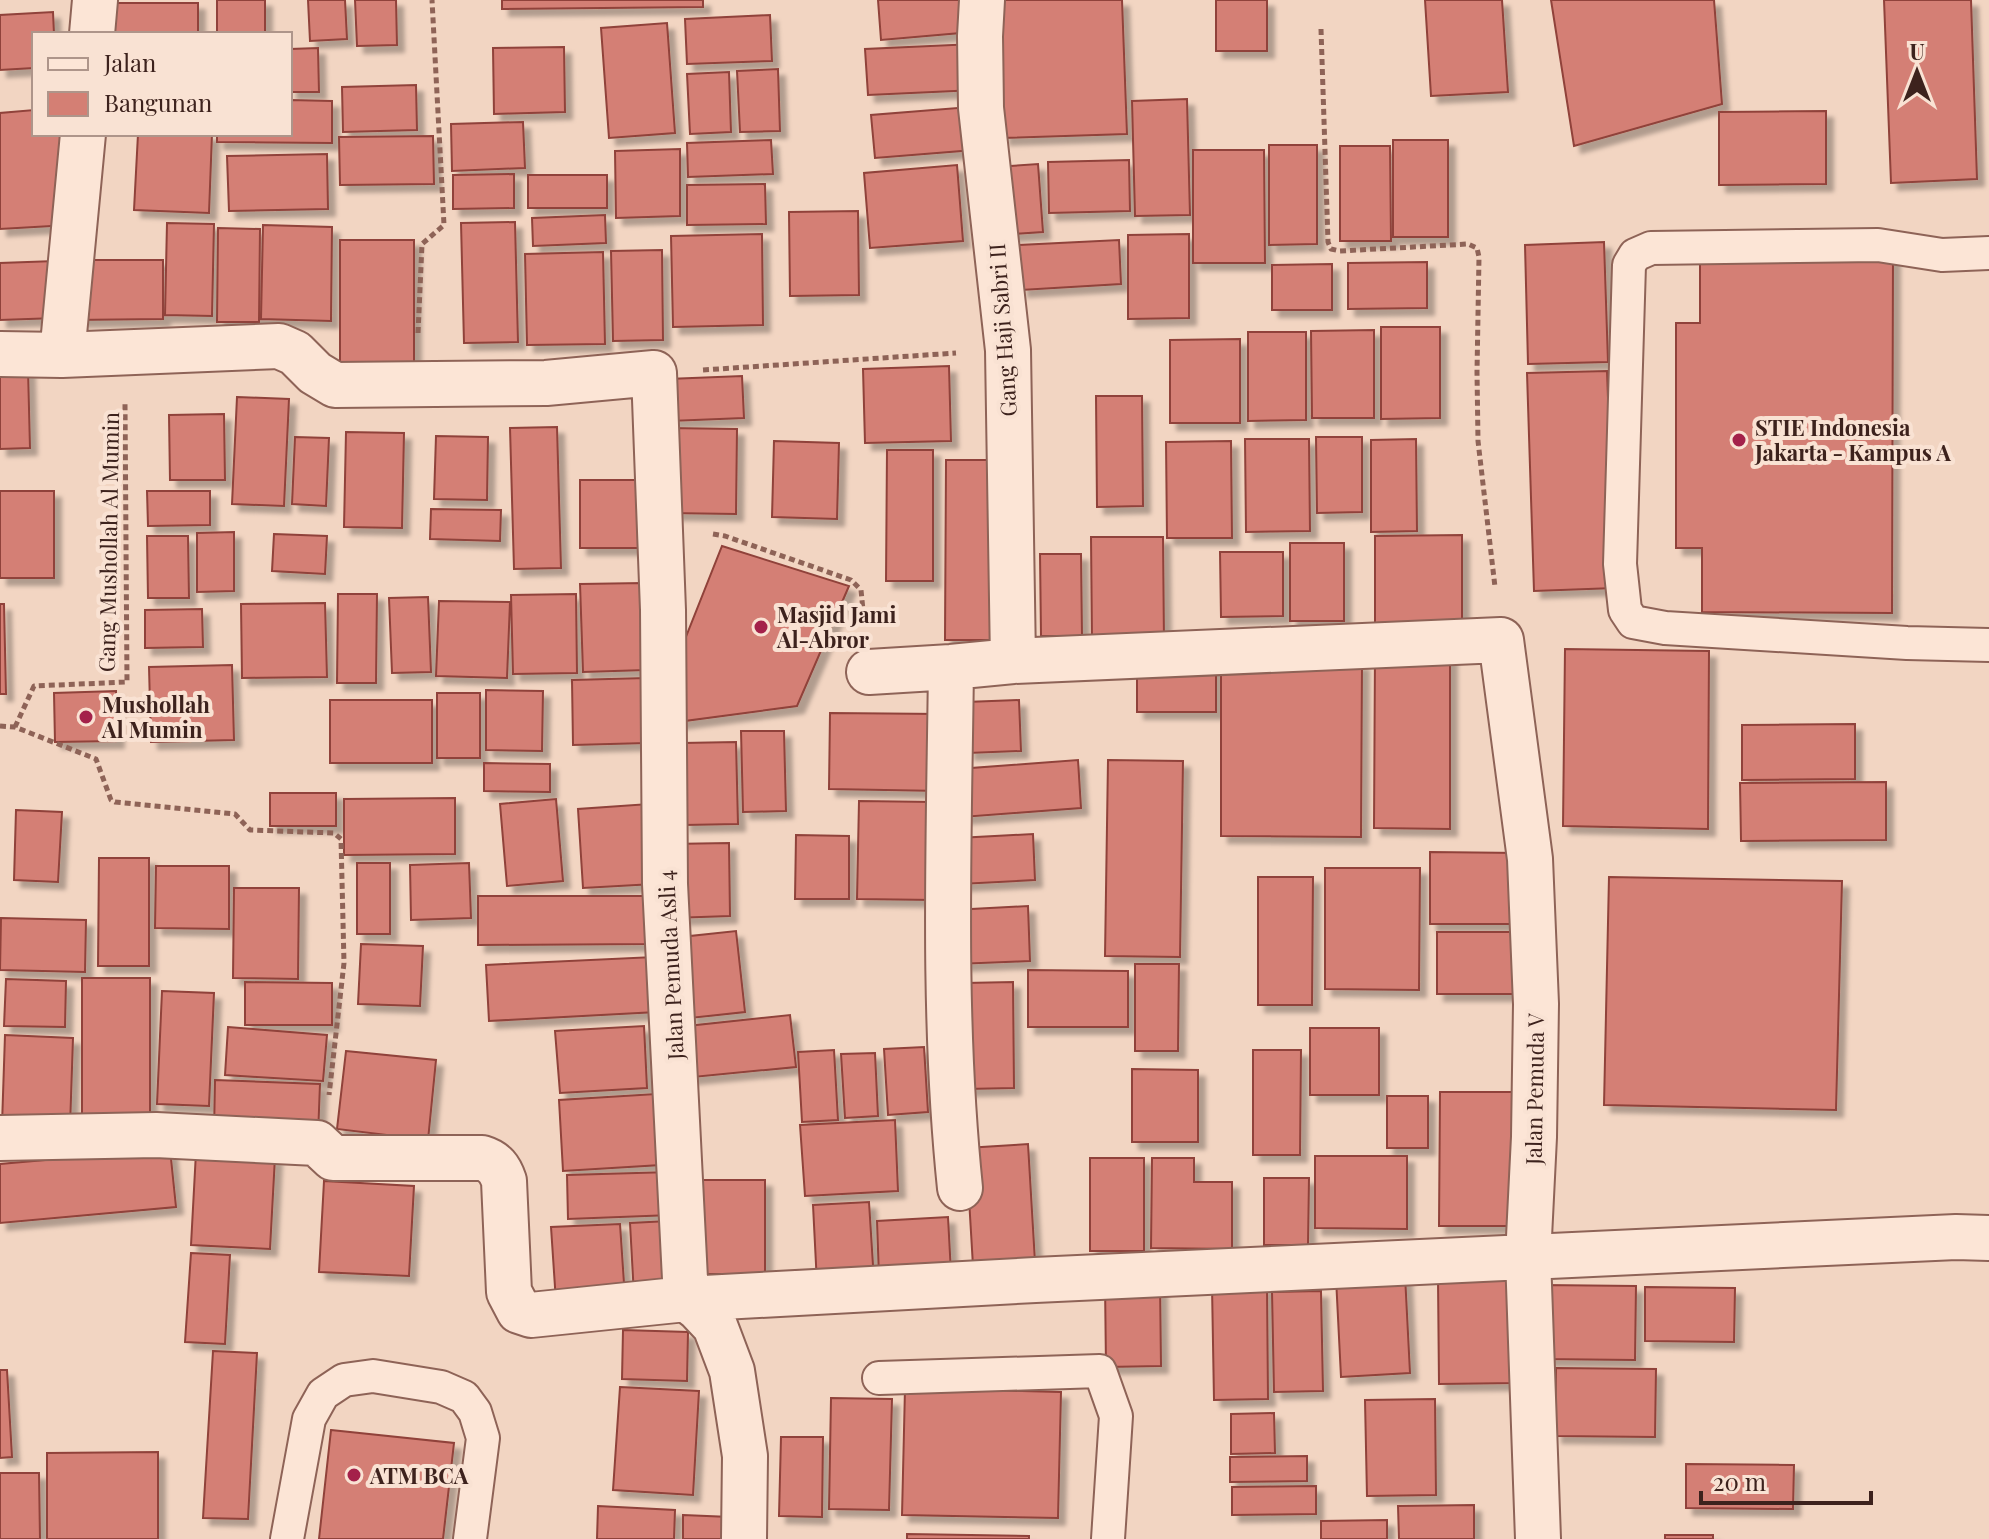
<svg xmlns="http://www.w3.org/2000/svg" width="1989" height="1539" font-family="'Playfair Display',serif">
<style>
.building{fill:#d47f74;stroke:#90423a;stroke-width:2;filter:url(#shadow)}
.lines{fill:none;stroke-linecap:round;stroke-linejoin:round}
.lane-casing{stroke:#8e6357;stroke-width:36}
.street-casing{stroke:#8e6357;stroke-width:48}
.path{stroke:#8e6357;stroke-width:5;stroke-dasharray:6 4;stroke-linecap:butt}
.lane{stroke:#fce5d6;stroke-width:32}
.street{stroke:#fce5d6;stroke-width:44}
.poi-dot{fill:#a4214a;stroke:#f9e2d3;stroke-width:3}
.labels{text-anchor:middle;dominant-baseline:central;stroke-width:8;stroke-linejoin:round;paint-order:stroke}
.street-label{font-size:22px;fill:#3d221d;stroke:#f9e2d3}
.poi-label{font-size:22px;font-weight:bold;fill:#3d221d;stroke:#f9e2d3;text-anchor:start}
</style>
<defs>
<filter id="shadow"><feDropShadow dx="7" dy="7" stdDeviation="2" flood-color="#0004"/></filter>
</defs>
<rect width="100%" height="100%" fill="#f2d5c2"/>
<!-- building -->
<path class="building" d="M217 0H265V34H217Z
M308 0H345L347 39 310 41Z
M355 0H396L397 45 357 46Z
M502 0H703V7L502 9Z
M878 0H969L972 32 881 40Z
M999 0H1122L1127 134 1003 138Z
M1216 0H1267V51H1216Z
M1425 0H1502L1508 92 1431 96Z
M1551 0H1714L1722 104 1574 146Z
M1884 0H1971L1977 179 1891 183Z
M115 3H198V34H115Z
M53 12 54 34H34V68L0 70V15Z
M770 15 772 61 687 64 685 19Z
M667 23 675 133 609 138 601 28Z
M974 44 976 90 868 95 865 49Z
M564 47 565 112 494 114 493 48Z
M318 48 319 92H290V49Z
M778 69 780 131 740 132 737 71Z
M729 72 731 132 690 134 687 74Z
M416 85 417 130 343 132 342 87Z
M1187 99 1190 215 1135 216 1132 101Z
M290 100 332 101V143L217 142V134H290Z
M970 107 974 150 875 158 871 115Z
M34 110V134H64L69 225 0 229V113Z
M1826 111V184L1719 185V112Z
M523 122 525 168 452 171 451 124Z
M138 134H212L209 213 134 210Z
M433 136 434 184 340 185 339 137Z
M771 140 773 174 688 177 687 143Z
M1393 140H1448V237H1393Z
M1269 145H1317V244L1269 245Z
M1340 146H1390L1391 241H1340Z
M680 149V216L616 218 615 151Z
M1193 150H1264L1265 263H1193Z
M327 154 328 209 229 211 227 156Z
M1129 160 1130 211 1049 213 1048 162Z
M1038 164 1043 232 998 235 995 167Z
M957 165 963 241 870 248 864 173Z
M514 174V208L453 209V175Z
M528 175H607V208H528Z
M765 184 766 224 687 225V185Z
M858 211 859 295 790 296 789 212Z
M605 215 606 243 533 246 532 218Z
M515 222 518 342 464 343 461 223Z
M167 223 214 224 212 316 165 315Z
M263 225 332 227 331 321 261 319Z
M218 228 260 229 259 322H217Z
M762 234 763 325 673 327 671 236Z
M1189 234V318L1128 319V235Z
M340 240H414V370H340Z
M1119 240 1121 284 1021 290 1019 245Z
M1604 242 1608 362 1528 364 1525 245Z
M662 250 663 340 613 341 611 251Z
M603 252 605 344 527 345 525 254Z
M1700 253 1893 254 1892 613 1702 612V548H1676V323H1700Z
M71 260H163V319L72 320Z
M55 261 57 318 0 320V263Z
M1427 262V308L1348 309V263Z
M1332 264V310H1272V265Z
M1381 327H1440V418L1381 419Z
M1374 330V418H1312L1311 331Z
M1248 332H1306V420L1248 421Z
M1240 339V423H1170V340Z
M949 366 951 441 865 443 863 369Z
M28 369 30 448 0 449V370Z
M1607 371 1615 588 1534 591 1527 373Z
M742 376 744 418 670 421 668 379Z
M1096 396H1142L1143 506 1097 507Z
M237 397 289 399 284 506 232 504Z
M224 414 225 480H170L169 415Z
M557 427 561 568 514 569 510 428Z
M668 428 737 429 736 514 667 513Z
M346 432 404 433 402 528 344 527Z
M436 436 488 437 487 500 434 499Z
M295 437 329 438 326 506 292 504Z
M1316 437H1362V512L1317 513Z
M1245 439H1309L1310 531 1246 532Z
M1416 439 1417 531 1371 532V440Z
M774 441 839 443 837 519 772 517Z
M1231 441 1232 538H1167L1166 442Z
M887 450H933V581H886Z
M946 460H995L994 640H945Z
M580 480H642V548H580Z
M0 491H54V578H0Z
M147 491H210V525L148 526Z
M431 509 501 510 500 541 430 539Z
M234 532V591L197 592V533Z
M274 534 327 536 325 574 272 571Z
M1462 535V622L1375 623V536Z
M147 536H188L189 598H148Z
M1091 537H1163L1164 642 1092 643Z
M1290 543H1344V621H1290Z
M722 546 849 586 797 706 677 722 674 667Z
M1220 552H1283V616L1221 617Z
M1040 554H1081L1082 636H1041Z
M643 583 646 670 583 672 580 584Z
M338 594H377L376 683H337Z
M576 594 577 673 513 674 511 595Z
M428 597 431 672 392 673 389 598Z
M439 601 510 602 507 678 436 676Z
M325 603 327 677 242 678 241 604Z
M0 604H4L6 694H0Z
M202 609 203 647 145 648V610Z
M1375 648H1450V829L1374 828Z
M1565 649 1709 651 1708 829 1563 826Z
M1137 660H1216V712H1137Z
M1221 663H1362L1361 837 1221 836Z
M232 665 234 740 151 742 149 667Z
M646 678 647 743 573 745 572 680Z
M486 690 543 691 542 751 486 750Z
M116 691 117 741 55 742 54 693Z
M437 693H480V758H437Z
M330 700H432V763H330Z
M1019 700 1021 751 968 753 966 702Z
M830 713 942 714 941 791 829 789Z
M1855 724V779L1742 780V725Z
M741 731H784L786 811 743 812Z
M736 742 738 824 684 825 682 743Z
M1078 760 1081 808 962 817 958 769Z
M1108 760 1183 761 1180 957 1105 956Z
M484 763 550 764V792L484 791Z
M1886 782V840L1741 841 1740 783Z
M270 793H336V826H270Z
M455 798V854L344 855V799Z
M556 799 563 881 507 886 500 804Z
M859 801 935 802 934 900 857 899Z
M649 804 654 884 583 888 578 809Z
M16 810 62 812 58 882 14 880Z
M1033 834 1035 880 960 884 958 838Z
M796 835 849 836V899H795Z
M729 843 730 916 672 918 670 844Z
M1430 852 1520 853V924H1430Z
M99 858H149V966H98Z
M357 863H390V934H357Z
M469 863 471 918 411 920 410 865Z
M156 866H229V929L155 928Z
M1325 868H1420L1419 990 1325 989Z
M1258 877H1313L1312 1005H1258Z
M1609 877 1842 881 1836 1110 1604 1105Z
M234 888H299L298 979 233 978Z
M478 896H651V944L478 945Z
M1028 906 1030 961 956 964 953 910Z
M1 918 86 920 85 972 0 970Z
M736 931 745 1012 690 1018 681 937Z
M1437 932H1524L1523 994H1437Z
M361 944 423 946 420 1006 358 1004Z
M654 957 657 1012 489 1021 486 965Z
M1135 964H1179L1178 1051H1135Z
M1028 970 1128 971V1027H1028Z
M82 978H150V1134H82Z
M6 979 66 981 65 1027 4 1026Z
M245 982 332 983V1025H245Z
M1013 982 1014 1088 966 1089 965 983Z
M162 991 214 993 209 1106 157 1104Z
M790 1015 796 1067 683 1078 678 1027Z
M644 1026 647 1088 560 1093 555 1031Z
M228 1027 327 1035 323 1081 225 1075Z
M1310 1028H1379V1095H1310Z
M5 1035 73 1038 70 1127 2 1125Z
M924 1047 928 1112 888 1115 884 1049Z
M834 1050 838 1120 802 1122 798 1052Z
M1253 1050H1301L1300 1155H1253Z
M346 1051 436 1060 428 1140 337 1129Z
M875 1053 878 1116 845 1118 841 1054Z
M1132 1069 1198 1070V1142H1132Z
M215 1080 320 1084 318 1136 214 1132Z
M1440 1092H1516L1515 1226H1439Z
M656 1094 661 1165 563 1171 559 1100Z
M1387 1096H1428V1148H1387Z
M895 1120 898 1191 805 1196 800 1125Z
M1028 1144 1035 1262 973 1266 966 1148Z
M170 1149 176 1207 0 1223V1164Z
M196 1152 275 1157 270 1249 191 1245Z
M1315 1156H1407V1229L1315 1228Z
M1090 1158H1144V1251H1090Z
M1152 1158H1194V1182H1232V1249L1151 1248Z
M671 1172 672 1215 568 1219 567 1175Z
M1264 1178H1309L1308 1245H1264Z
M693 1180H765V1274H693Z
M324 1181 414 1186 409 1276 319 1272Z
M869 1202 874 1281 817 1284 813 1205Z
M948 1217 951 1273 879 1277 877 1221Z
M668 1221 673 1294 634 1296 630 1223Z
M620 1224 625 1298 556 1302 551 1227Z
M191 1253 230 1255 225 1344 185 1342Z
M1405 1275 1410 1373 1341 1377 1336 1278Z
M1515 1278 1517 1383 1439 1384 1438 1279Z
M1160 1282 1161 1366 1106 1367 1105 1283Z
M1267 1285 1268 1399 1214 1400 1212 1286Z
M1542 1285 1636 1286 1635 1360 1541 1359Z
M1645 1287 1735 1288 1734 1342 1645 1341Z
M1321 1291 1323 1391 1274 1392 1272 1292Z
M623 1330 688 1332 687 1381 622 1379Z
M213 1351 257 1353 248 1519 203 1518Z
M1556 1368 1656 1369 1655 1437 1555 1436Z
M0 1370H7L12 1457 0 1458Z
M620 1387 699 1391 693 1495 613 1490Z
M905 1388 1061 1392 1058 1518 902 1515Z
M831 1398 892 1399 889 1510 829 1509Z
M1435 1399 1436 1495 1367 1496 1365 1400Z
M1274 1413 1275 1453 1231 1454V1414Z
M331 1430 454 1443 443 1539H319Z
M781 1437H823L822 1517 779 1516Z
M158 1452V1539H47V1453Z
M1307 1456V1481L1230 1482V1457Z
M1686 1464 1794 1465 1793 1509 1686 1508Z
M0 1473H39L40 1539H0Z
M1316 1486V1514L1232 1515V1487Z
M1474 1505V1539H1399L1398 1506Z
M598 1506 675 1510 674 1539H597Z
M683 1515 730 1517 729 1539H683Z
M1387 1520V1539H1321V1521Z
M907 1534 1029 1536V1539H907Z
M1665 1535H1713V1539H1665Z"/>
<g class="lines">
<defs>
<path id="lane" d="M1989 253 1942 255 1878 245 1651 248 1635 255 1629 265 1620 564 1625 610 1633 622 1665 628 1907 643 1989 645
M879 1378 1100 1371 1116 1416 1108 1539
M287 1539 309 1419 323 1394 344 1380 373 1376 441 1387 464 1397 475 1412 483 1438 470 1539"/>
<path id="street" d="M982 0 980 36 981 108 1008 350 1013 661
M92 34 95 0
M0 354 62 355 279 346 295 353 315 373 335 385 546 383 654 373 663 610 665 884 686 1299 698 1308 715 1326 732 1371 745 1456 744 1539
M62 355 83 134
M951 667C949 840 942 1015 960 1188
M869 672 951 667 1013 661 1501 640 1530 859 1536 1004 1534 1137 1528 1257 1538 1539
M0 1138 156 1135 317 1143 333 1158H482C495 1162 500 1169 504 1181L509 1292 519 1311 531 1315 686 1299 1035 1280 1956 1237 1989 1238"/>
</defs>
<!-- lane casing -->
<use href="#lane" class="lane-casing"/>
<!-- street casing -->
<use href="#street" class="street-casing"/>
<!-- path -->
<path class="path" d="M1321 29 1328 242 1331 249 1340 251 1468 244 1477 248 1479 257 1477 372 1478 441 1495 587
M418 333 422 244 444 225 432 0
M703 370 956 353
M713 534 725 536 851 580 861 590 864 620
M0 726 15 727 96 759 111 800 115 802 235 814 250 830 334 833 341 839 344 963 329 1095
M15 727 34 686 127 682 125 404"/>
<!-- lane -->
<use href="#lane" class="lane"/>
<!-- street -->
<use href="#street" class="street"/>
</g>
<!-- markers -->
<g class="poi-dot">
<circle cx="1739" cy="440" r="8"/>
<circle cx="761" cy="627" r="8"/>
<circle cx="86" cy="717" r="8"/>
<circle cx="354" cy="1475" r="8"/>
</g>
<g class="labels">
<!-- street labels -->
<g class="street-label">
<text transform="translate(1002 330) rotate(-94)">Gang Haji Sabri II</text>
<text transform="translate(108 542) rotate(-89)">Gang Mushollah Al Mumin</text>
<text transform="translate(670 965) rotate(-93)">Jalan Pemuda Asli 4</text>
<text transform="translate(1534 1089) rotate(-89)">Jalan Pemuda V</text>
</g>
<!-- poi labels -->
<g class="poi-label">
<text x="1755" y="427">STIE Indonesia<tspan x="1755" dy="25">Jakarta - Kampus A</tspan></text>
<text x="777" y="614">Masjid Jami<tspan x="777" dy="25">Al-Abror</tspan></text>
<text x="102" y="704">Mushollah<tspan x="102" dy="25">Al Mumin</tspan></text>
<text x="370" y="1475">ATM BCA</text>
</g>
</g>
<!-- legend -->
<rect x="32" y="32" width="260" height="104" fill="#f9e2d3" stroke="#ae958a" stroke-width="2"/>
<rect x="48" y="58" width="40" height="12" fill="#fce5d6" stroke="#ae958a" stroke-width="2"/>
<text x="104" y="72" font-size="24" fill="#3d221d">Jalan</text>
<rect x="48" y="92" width="40" height="24" fill="#d47f74" stroke="#ae958a" stroke-width="2"/>
<text x="104" y="112" font-size="24" fill="#3d221d">Bangunan</text>
<!-- north arrow -->
<g transform="translate(1917 72)" stroke="#f9e2d3" stroke-width="6" paint-order="stroke">
<path d="M0-6L14 30L0 20L-14 30Z" fill="#3d221d"/>
<text y="-12" font-size="22" font-weight="bold" text-anchor="middle" fill="#3d221d">U</text>
</g>
<!-- scale -->
<path d="M1701 1491v12h170v-12" fill="none" stroke="#3d221d" stroke-width="4"/>
<text x="1713" y="1491" font-size="24" fill="#3d221d" stroke="#f9e2d3" stroke-width="6" paint-order="stroke">20 m</text>
</svg>
